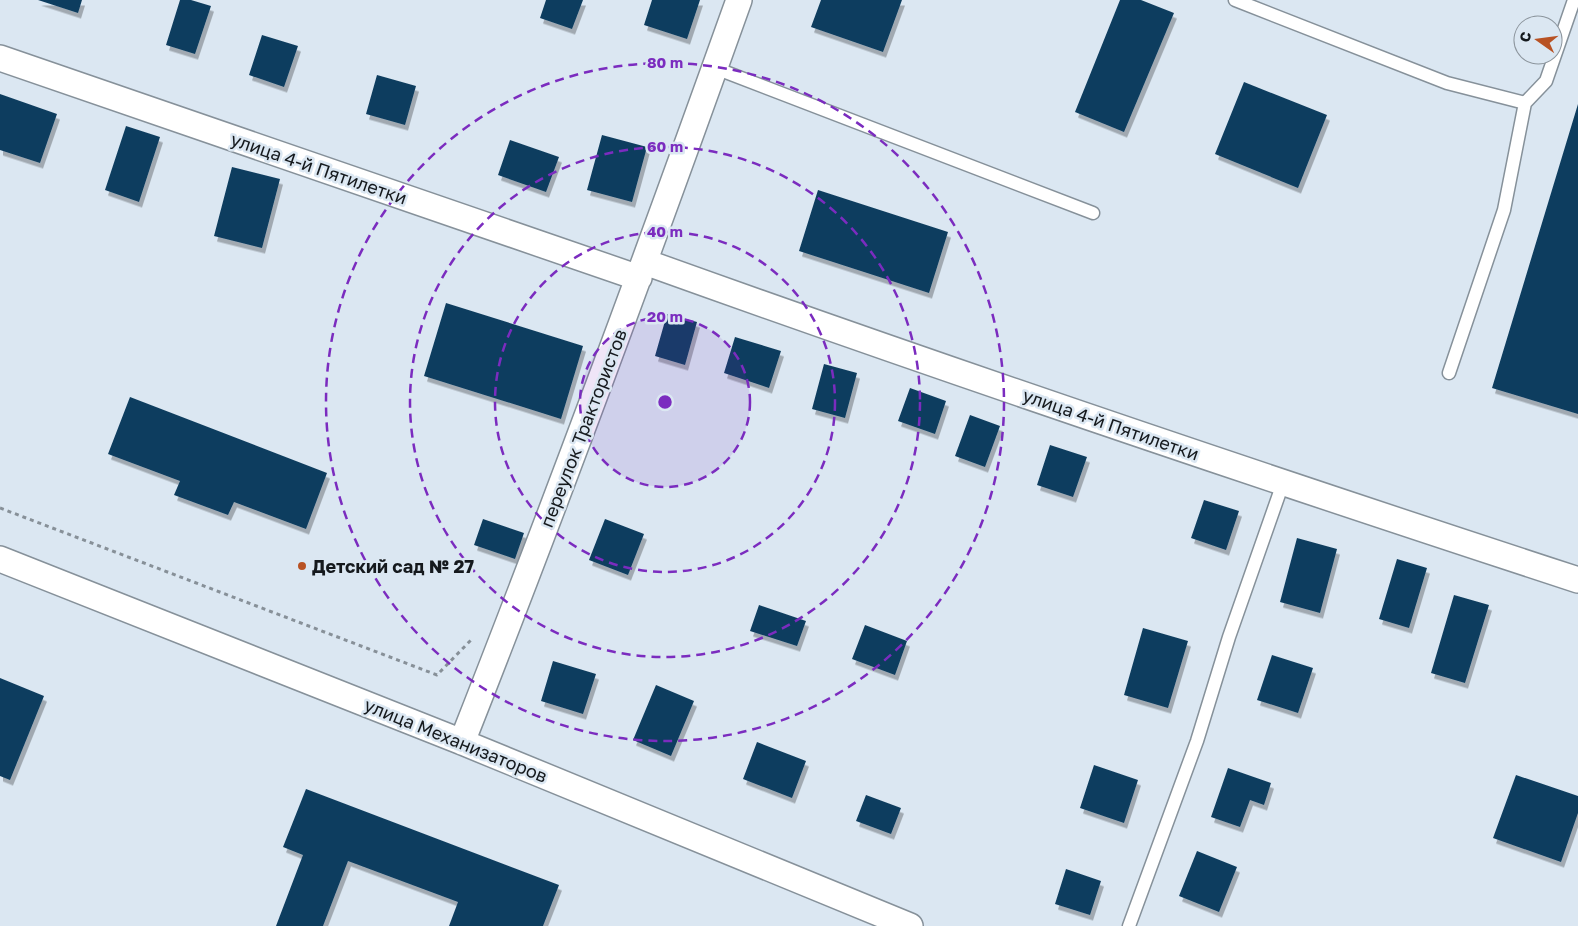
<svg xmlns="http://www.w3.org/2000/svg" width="1578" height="926" font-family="'Golos Text',sans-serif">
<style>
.building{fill:#103d5e;filter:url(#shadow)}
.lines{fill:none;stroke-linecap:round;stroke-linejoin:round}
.lane-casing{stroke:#86919a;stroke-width:15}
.street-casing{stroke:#86919a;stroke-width:28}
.path{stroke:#879098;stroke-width:3;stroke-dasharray:4 4;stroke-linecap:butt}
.lane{stroke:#fff;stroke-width:12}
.street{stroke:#fff;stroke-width:25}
.ring{fill:none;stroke:#7b2cbf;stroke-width:2.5;stroke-dasharray:9 6}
.poi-dot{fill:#b85224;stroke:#dbe7f2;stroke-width:2}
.labels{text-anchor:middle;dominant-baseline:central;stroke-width:5;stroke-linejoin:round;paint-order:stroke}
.street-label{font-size:18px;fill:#15191d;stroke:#dbe7f2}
.poi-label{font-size:18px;font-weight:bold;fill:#15191d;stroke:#dbe7f2;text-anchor:start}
.centre{fill:#7b2cbf;stroke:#dbe7f2;stroke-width:2.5}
.ring-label{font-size:15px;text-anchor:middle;font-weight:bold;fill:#7b2cbf;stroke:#dbe7f2;stroke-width:5;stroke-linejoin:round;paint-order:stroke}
</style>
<defs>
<filter id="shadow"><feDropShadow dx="3" dy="5.5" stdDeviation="0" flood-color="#0004"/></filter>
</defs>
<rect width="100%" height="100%" fill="#dbe7f2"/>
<!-- building -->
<path class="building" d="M38 0H82L78 13Z
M180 0H191L211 6 195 54 166 45Z
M546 0H583L572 29 540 18Z
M652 0H700L687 39 644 25Z
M821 0H902L883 52 811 27Z
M1120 0H1141L1174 13 1124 132 1075 112Z
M262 35 298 46 284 87 249 75Z
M377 75 416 86 405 125 366 114Z
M1244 82 1327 115 1298 188 1215 154Z
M0 94 57 114 40 163 0 150Z
M1578 104V414L1492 388Z
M126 126 160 137 139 202 105 190Z
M602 135 647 147 632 202 587 190Z
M510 140 559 157 546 192 498 175Z
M232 167 280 179 262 248 214 236Z
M818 190 948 232 929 293 799 251Z
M446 303 583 346 561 419 424 376Z
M667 314 697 322 685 365 655 356Z
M735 337 781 351 769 388 724 373Z
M824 364 857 373 845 418 812 409Z
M910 388 946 401 935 434 898 421Z
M130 397 327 473 306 529 234 502 228 515 174 495 180 481 108 454Z
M970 415 1000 426 985 467 955 456Z
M1050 445 1087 457 1073 497 1037 485Z
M1204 500 1239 511 1226 550 1191 538Z
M483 519 524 533 515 559 474 545Z
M605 519 644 534 628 575 589 560Z
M1297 538 1337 549 1320 613 1280 602Z
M1397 559 1427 568 1409 628 1379 619Z
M1454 595 1489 605 1465 683 1431 673Z
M759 605 806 621 797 646 750 631Z
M865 625 907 641 895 675 852 659Z
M1143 628 1188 641 1168 708 1124 695Z
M1272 655 1313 668 1298 713 1257 700Z
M553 661 596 674 583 714 541 701Z
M0 678 44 696 10 780 0 776Z
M656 685 694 701 671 756 633 740Z
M757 742 806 761 792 798 743 779Z
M1094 765 1138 780 1124 823 1080 808Z
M1228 768 1271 783 1264 805 1250 800 1240 827 1211 817Z
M1516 775 1578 796V813L1561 862 1493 838Z
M306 789 559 885 543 926H449L458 902 348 861 323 926H276L303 855 283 847Z
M866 795 901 808 891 834 856 821Z
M1197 851 1237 867 1219 912 1179 896Z
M1066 869 1101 881 1090 915 1055 904Z"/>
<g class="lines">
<defs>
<path id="lane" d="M1235 0 1447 83 1525 103
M715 68 1093 213
M1449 373 1504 210 1525 103 1546 81 1574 0
M1129 926 1197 741 1229 637 1283 483"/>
<path id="street" d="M0 58 639 278
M645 262C954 373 1266 478 1578 580
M0 559 462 742 910 926
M462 742C559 496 650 249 739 0"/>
</defs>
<!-- lane casing -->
<use href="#lane" class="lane-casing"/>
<!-- street casing -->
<use href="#street" class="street-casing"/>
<!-- path -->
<path class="path" d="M0 508 437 675 471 640"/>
<!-- lane -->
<use href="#lane" class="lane"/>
<!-- street -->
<use href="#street" class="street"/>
</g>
<!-- distance rings -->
<circle cx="665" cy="402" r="85" fill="#7b2cbf" fill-opacity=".12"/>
<g class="ring">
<circle cx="665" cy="402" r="85"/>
<circle cx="665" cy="402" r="170"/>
<circle cx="665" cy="402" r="255"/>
<circle cx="665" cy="402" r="339"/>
</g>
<!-- markers -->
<circle class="poi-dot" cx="302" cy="566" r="5"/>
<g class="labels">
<!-- street labels -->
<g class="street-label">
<text transform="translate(319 168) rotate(19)">улица 4-й Пятилетки</text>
<text transform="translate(1111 424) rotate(19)">улица 4-й Пятилетки</text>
<text transform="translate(583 428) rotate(-69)">переулок Трактористов</text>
<text transform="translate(456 740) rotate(22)">улица Механизаторов</text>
</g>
<!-- poi labels -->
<g class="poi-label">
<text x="312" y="566">Детский сад № 27</text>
</g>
</g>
<circle cx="665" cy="402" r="8" class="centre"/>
<g class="ring-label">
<text x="665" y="68">80 m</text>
<text x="665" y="152">60 m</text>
<text x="665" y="237">40 m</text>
<text x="665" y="322">20 m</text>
</g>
<!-- north arrow -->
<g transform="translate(1538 40) rotate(284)"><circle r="24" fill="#dbe7f2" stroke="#8c959d"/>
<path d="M0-4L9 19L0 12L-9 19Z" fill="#b85224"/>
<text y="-8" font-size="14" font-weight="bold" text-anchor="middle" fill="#15191d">С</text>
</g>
</svg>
